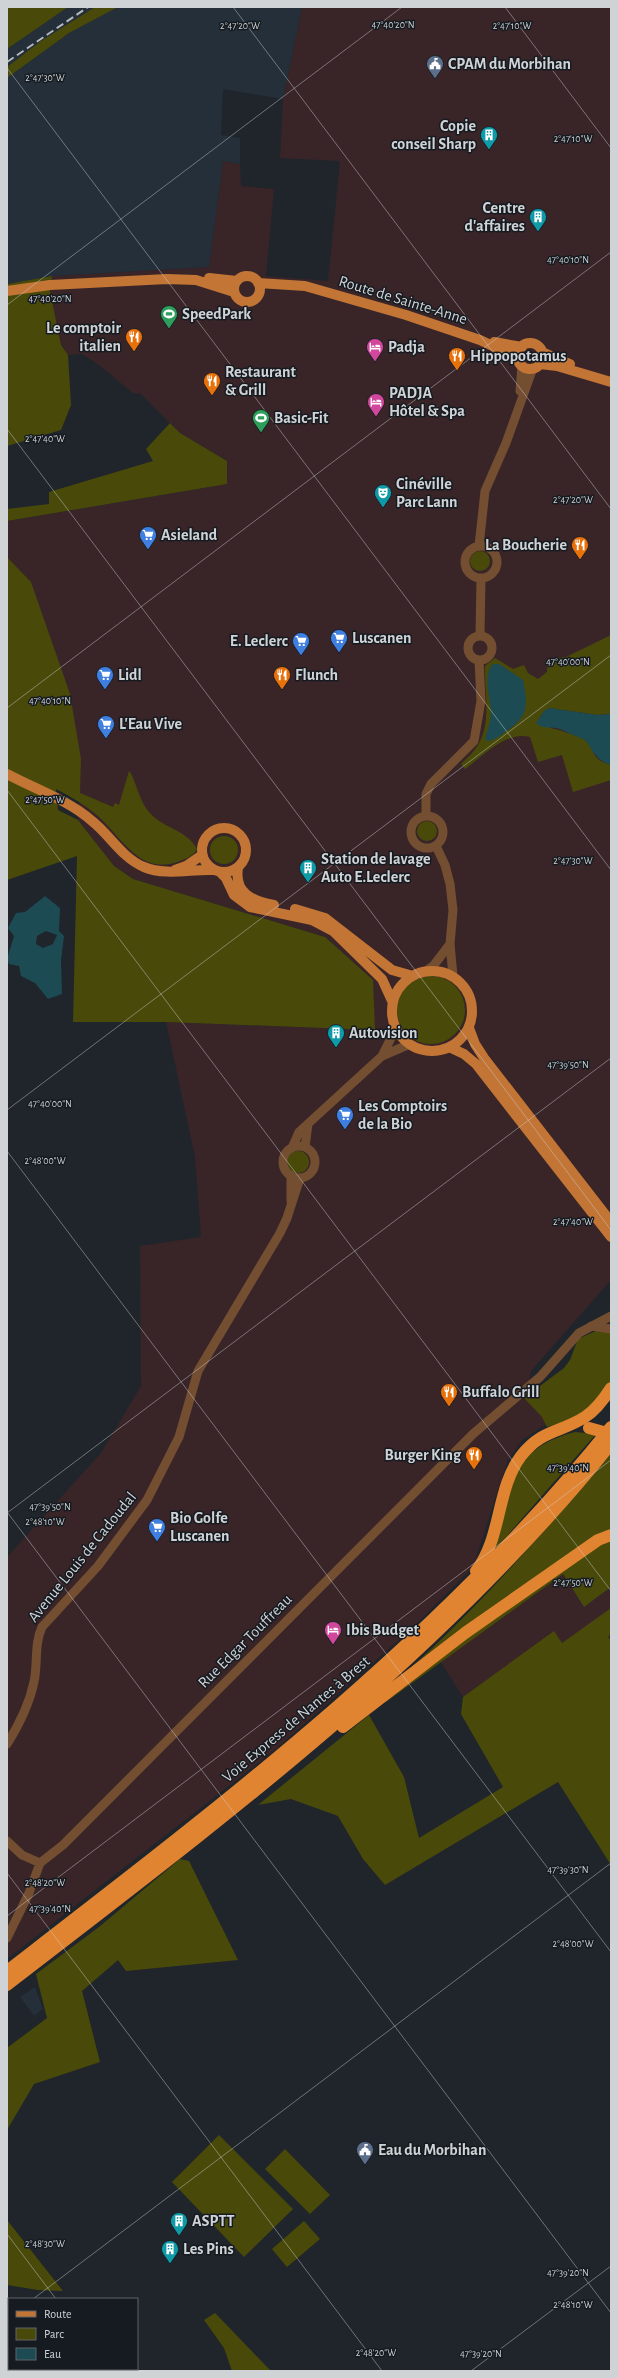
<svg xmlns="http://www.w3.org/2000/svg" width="618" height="2378" font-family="'Alegreya Sans',sans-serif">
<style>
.commercial{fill:#392528}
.built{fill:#242f39}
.green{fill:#494a0a}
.water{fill:#1c4b54;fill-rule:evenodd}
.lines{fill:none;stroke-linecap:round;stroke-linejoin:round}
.minor{stroke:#734e31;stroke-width:9}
.major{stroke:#c27534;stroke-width:10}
.highway{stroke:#e18432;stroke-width:12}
.rail{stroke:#b4b8bb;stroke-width:2;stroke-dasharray:8 4;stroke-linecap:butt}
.highway-bridge{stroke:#e18432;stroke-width:12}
.ticks{fill:none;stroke:#cfd3d6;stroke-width:1;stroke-opacity:0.45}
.labels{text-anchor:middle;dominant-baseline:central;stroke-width:3;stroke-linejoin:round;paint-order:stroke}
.poi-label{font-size:16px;font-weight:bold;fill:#cfd3d6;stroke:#161b21;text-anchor:start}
.street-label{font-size:16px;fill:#cfd3d6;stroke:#161b21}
.ticks-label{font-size:10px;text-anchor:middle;fill:#cfd3d6;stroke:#161b21;stroke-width:3;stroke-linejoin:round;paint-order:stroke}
</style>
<rect width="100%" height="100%" fill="#1f252a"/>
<!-- commercial -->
<path class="commercial" d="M302 7H611V1280L531 1371 527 1397 548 1423 522 1440 507 1462 473 1567 410 1630 276 1749 7 1959V1557L101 1453 141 1386 140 1246 201 1237 195 1157 166 1022 375 1030 325 937 133 879 114 866 78 820 81 759 31 582 7 557V521L227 484V461L180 433 140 393 134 394 99 365 82 354 68 355 61 345 50 291 52 276 209 267 223 161 240 164 241 186 274 189 266 276 328 281 340 161 280 158 283 99Z
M563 1574 584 1607 611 1587V1639L598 1632 562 1643 554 1632 463 1697 440 1661Z"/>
<!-- built -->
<path class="built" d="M68 7H95L41 41 7 67V49Z
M118 7H302L283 99 223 89 221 135 240 138V164L223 161 209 267 52 276 7 284V78L69 33Z
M35 1987 43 2009 34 2016 20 1997Z"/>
<!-- green -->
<path class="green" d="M7 7H68L7 49Z
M95 7H118L69 33 7 78V67L41 41Z
M52 276 50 291 61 345 68 355 71 405 61 430 7 446V284Z
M170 423 180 433 227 461V484L7 521V509L49 504V492L153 461 146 449Z
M470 561a10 10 0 1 1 20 0a10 10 0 1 1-20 0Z
M7 557 31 582 70 694 81 759 80 793 113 807 115 803 119 805 129 771C135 777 139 802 150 813 164 829 186 829 197 849 193 857 185 859 177 862 140 875 122 838 99 817 86 805 71 797 56 789L58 810 78 820 114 866 133 879 325 937 373 980 375 1030 166 1022H73L77 856 7 880Z
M611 635V714L597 715 549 708 540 716 550 728C554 728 582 737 585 740 596 751 590 759 611 765V780L573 792 562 755 538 762 530 737C506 731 483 756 465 769L461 764C467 758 474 752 478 745 492 722 484 691 485 666L495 658 513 669 524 665 528 673 538 679 547 672 548 659 566 657Z
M417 831a10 10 0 1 1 20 0a10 10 0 1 1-20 0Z
M210 850a14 14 0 1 1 28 0a14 14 0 1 1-28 0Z
M397 1010a34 34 0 1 1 68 0a34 34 0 1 1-68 0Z
M287 1162a11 11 0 1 1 22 0a11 11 0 1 1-22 0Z
M598 1330 611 1333 610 1384 589 1410 570 1420 547 1427 542 1417 524 1398 564 1368 570 1360 578 1339Z
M575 1432 596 1434 491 1554 515 1475C528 1450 548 1439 575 1432Z
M611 1454V1587L584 1607 563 1574 386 1702 381 1694C466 1622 538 1539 611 1454Z
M611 1608V1631L608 1638 611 1639V1865L558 1782 385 1885 363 1859 338 1816 291 1799 258 1805 369 1715 404 1777 419 1838 503 1787 461 1714 463 1697 554 1631 562 1643Z
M180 1859 189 1861 238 1960 126 1971 118 1960 82 1991 100 2062 34 2084 7 2130V2048L47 2018 36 1974 99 1927Z
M219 2135 293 2209 244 2257 172 2182Z
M285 2149 330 2195 310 2214 265 2169Z
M7 2220 63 2291 38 2290 7 2285Z
M304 2221 320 2239 287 2267 272 2249Z
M215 2313 271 2371H232L224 2348 204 2320Z"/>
<!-- water -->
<path class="water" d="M493 664H499L523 680C528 707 529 716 505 732 500 736 495 740 488 741L485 739C487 731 491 722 491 713 491 700 482 675 493 664Z
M549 708 597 715 611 714V765C591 759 591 742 583 739 575 736 567 732 560 729 552 726 543 730 536 723L544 711Z
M45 896 60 908 59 931 64 936 61 960 62 994 48 999 35 983 21 976 19 966 9 964 7 959 14 936 8 928 16 913 25 912ZM46 931 57 935 53 944 43 948 36 944 37 936Z"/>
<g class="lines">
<!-- minor -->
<path class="minor" d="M520 391 522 365
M479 546 485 491 506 443 533 368
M465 562a16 16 0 1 1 32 0a16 16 0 1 1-32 0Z
M480 635 481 578
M468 648a12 12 0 1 1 24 0a12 12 0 1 1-24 0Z
M426 816V794L431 784 474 741 481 701 479 660
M411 832a16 16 0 1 1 32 0a16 16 0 1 1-32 0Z
M436 846 445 865 450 884 453 910 450 944 453 976
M426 971 434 965 450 944
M382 1056 396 1028
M283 1162a16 16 0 1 1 32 0a16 16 0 1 1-32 0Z
M305 1147 308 1124
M292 1148 299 1132 382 1056 410 1044
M291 1175V1201
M591 1326 611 1329
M7 1744C19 1725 29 1705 34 1682 38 1664 34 1644 42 1627L98 1566 147 1500 179 1437 198 1371 280 1233 287 1218 300 1178
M7 1841 22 1855 40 1863
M7 1938 29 1893 40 1863 63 1845 473 1434 540 1377 579 1333 611 1316"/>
<!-- major -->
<path class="major" d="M234 289a13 13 0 1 1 26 0a13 13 0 1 1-26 0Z
M209 278 237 281
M258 283 305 286 406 315 480 340 518 358
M7 291 50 285 167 279 196 280 234 292
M494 342 522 347
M517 356a13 13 0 1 1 26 0a13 13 0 1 1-26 0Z
M542 352 570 364
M540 364 557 366 611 382
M7 774C35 789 68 800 92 821 110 835 122 858 144 867 166 876 190 869 213 870
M202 850a22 22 0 1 1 44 0a22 22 0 1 1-44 0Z
M238 868C234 893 252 901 274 905
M175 870 186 866 202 855
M220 872 226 878 234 895 250 907 312 920 333 931 382 979 393 1003
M295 909 325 918 392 970 413 976
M392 1011a40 40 0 1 1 80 0a40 40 0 1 1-80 0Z
M469 1028 475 1044 484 1058 611 1222
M449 1047 464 1054 476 1064 611 1237"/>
<!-- highway -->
<path class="highway" d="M476 1571C502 1538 496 1489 521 1456 542 1429 560 1433 585 1417 596 1410 604 1399 611 1388
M343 1727 465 1633 598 1540 611 1535
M7 1971C222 1805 440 1640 611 1427
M7 1985C221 1820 441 1656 611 1444"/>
<!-- rail -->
<path class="rail" d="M7 62 88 7"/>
<!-- highway-bridge -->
<path class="highway-bridge" d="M589 1428 611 1434"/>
</g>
<!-- ticks -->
<path class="ticks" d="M233 7 611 509M505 7 611 148M7 68 611 870M7 305 402 7M7 429 611 1230M7 708 611 252M7 790 611 1591M7 1110 611 655M7 1151 611 1952M7 1512 611 2313M7 1513 611 1058M7 1873 382 2371M7 1916 611 1460M7 2234 56 2299M33 2299 611 1863M7 2318 9 2317M109 2369 110 2371M471 2371 611 2266"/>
<!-- icons -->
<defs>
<symbol id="civic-pin" viewBox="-11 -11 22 30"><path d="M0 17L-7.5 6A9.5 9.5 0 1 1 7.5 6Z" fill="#5c6f8a" stroke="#161b21"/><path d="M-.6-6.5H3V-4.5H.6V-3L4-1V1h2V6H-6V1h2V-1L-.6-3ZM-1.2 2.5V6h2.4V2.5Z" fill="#fff"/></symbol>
<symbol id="building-pin" viewBox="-11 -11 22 30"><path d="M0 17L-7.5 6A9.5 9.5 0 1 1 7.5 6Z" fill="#0f9aa8" stroke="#161b21"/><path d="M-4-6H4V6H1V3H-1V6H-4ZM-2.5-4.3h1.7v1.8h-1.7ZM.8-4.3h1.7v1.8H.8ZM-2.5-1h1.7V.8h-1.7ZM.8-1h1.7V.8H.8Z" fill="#fff"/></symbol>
<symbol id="stadium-pin" viewBox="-11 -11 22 30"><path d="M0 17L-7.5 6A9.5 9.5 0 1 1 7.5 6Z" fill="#2e9e5b" stroke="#161b21"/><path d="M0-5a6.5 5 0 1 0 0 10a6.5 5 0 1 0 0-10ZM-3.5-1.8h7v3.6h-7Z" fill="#fff"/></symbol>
<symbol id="restaurant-pin" viewBox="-11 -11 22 30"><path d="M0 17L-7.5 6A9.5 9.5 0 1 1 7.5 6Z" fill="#e8710a" stroke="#161b21"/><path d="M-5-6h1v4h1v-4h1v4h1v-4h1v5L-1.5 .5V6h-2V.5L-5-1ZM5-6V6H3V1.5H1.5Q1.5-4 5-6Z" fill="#fff"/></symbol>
<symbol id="hotel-pin" viewBox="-11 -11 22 30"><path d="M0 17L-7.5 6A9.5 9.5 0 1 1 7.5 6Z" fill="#d1479c" stroke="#161b21"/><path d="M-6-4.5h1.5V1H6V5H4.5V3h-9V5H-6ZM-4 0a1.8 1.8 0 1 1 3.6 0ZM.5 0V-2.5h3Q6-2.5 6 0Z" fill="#fff"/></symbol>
<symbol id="theatre-pin" viewBox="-11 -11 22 30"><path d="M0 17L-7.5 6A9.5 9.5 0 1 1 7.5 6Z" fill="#0f9aa8" stroke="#161b21"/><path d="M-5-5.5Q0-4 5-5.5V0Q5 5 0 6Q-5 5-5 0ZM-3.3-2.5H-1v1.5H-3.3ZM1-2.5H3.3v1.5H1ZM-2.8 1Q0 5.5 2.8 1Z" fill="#fff"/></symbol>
<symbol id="supermarket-pin" viewBox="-11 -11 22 30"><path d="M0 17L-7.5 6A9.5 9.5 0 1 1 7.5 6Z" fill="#3f7fe0" stroke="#161b21"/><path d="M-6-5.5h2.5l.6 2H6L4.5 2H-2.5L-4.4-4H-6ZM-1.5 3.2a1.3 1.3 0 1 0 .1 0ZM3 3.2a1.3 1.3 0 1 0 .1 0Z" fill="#fff"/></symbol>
</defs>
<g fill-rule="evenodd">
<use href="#civic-pin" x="425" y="54" width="20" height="27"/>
<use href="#building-pin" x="479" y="125" width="20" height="27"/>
<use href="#building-pin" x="528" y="207" width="20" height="27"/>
<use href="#stadium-pin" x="159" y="304" width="20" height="27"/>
<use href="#restaurant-pin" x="124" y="327" width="20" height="27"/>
<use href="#hotel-pin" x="365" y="337" width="20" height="27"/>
<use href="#restaurant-pin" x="447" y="346" width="20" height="27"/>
<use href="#restaurant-pin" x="202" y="371" width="20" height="27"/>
<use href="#hotel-pin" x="366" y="392" width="20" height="27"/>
<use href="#stadium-pin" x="251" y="408" width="20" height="27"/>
<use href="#theatre-pin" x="373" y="483" width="20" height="27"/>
<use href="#supermarket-pin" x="138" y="525" width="20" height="27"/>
<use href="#restaurant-pin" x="570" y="535" width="20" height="27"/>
<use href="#supermarket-pin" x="329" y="628" width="20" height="27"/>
<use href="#supermarket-pin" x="291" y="631" width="20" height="27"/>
<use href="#supermarket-pin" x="95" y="665" width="20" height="27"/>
<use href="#restaurant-pin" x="272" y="665" width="20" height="27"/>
<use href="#supermarket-pin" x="96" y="714" width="20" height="27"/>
<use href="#building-pin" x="298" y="858" width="20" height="27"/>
<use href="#building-pin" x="326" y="1023" width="20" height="27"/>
<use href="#supermarket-pin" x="335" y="1105" width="20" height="27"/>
<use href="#restaurant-pin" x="439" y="1382" width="20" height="27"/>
<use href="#restaurant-pin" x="464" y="1445" width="20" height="27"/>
<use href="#supermarket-pin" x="147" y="1517" width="20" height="27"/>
<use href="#hotel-pin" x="323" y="1620" width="20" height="27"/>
<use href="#civic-pin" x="355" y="2140" width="20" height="27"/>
<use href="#building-pin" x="169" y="2211" width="20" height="27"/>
<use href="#building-pin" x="160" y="2239" width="20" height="27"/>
</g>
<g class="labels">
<!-- poi labels -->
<g class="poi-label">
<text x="448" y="64">CPAM du Morbihan</text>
<text x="476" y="126" text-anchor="end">Copie<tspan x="476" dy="18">conseil Sharp</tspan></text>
<text x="525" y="208" text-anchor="end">Centre<tspan x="525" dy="18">d'affaires</tspan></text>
<text x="182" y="314">SpeedPark</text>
<text x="121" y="328" text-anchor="end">Le comptoir<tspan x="121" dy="18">italien</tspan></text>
<text x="388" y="347">Padja</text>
<text x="470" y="356">Hippopotamus</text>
<text x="225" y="372">Restaurant<tspan x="225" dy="18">&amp; Grill</tspan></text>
<text x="389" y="393">PADJA<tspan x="389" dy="18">Hôtel &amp; Spa</tspan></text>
<text x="274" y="418">Basic-Fit</text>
<text x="396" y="484">Cinéville<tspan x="396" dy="18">Parc Lann</tspan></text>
<text x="161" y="535">Asieland</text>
<text x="567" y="545" text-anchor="end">La Boucherie</text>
<text x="352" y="638">Luscanen</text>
<text x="288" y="641" text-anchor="end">E. Leclerc</text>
<text x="118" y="675">Lidl</text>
<text x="295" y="675">Flunch</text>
<text x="119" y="724">L'Eau Vive</text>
<text x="321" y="859">Station de lavage<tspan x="321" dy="18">Auto E.Leclerc</tspan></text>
<text x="349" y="1033">Autovision</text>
<text x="358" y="1106">Les Comptoirs<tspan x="358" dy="18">de la Bio</tspan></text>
<text x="462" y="1392">Buffalo Grill</text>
<text x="461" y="1455" text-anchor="end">Burger King</text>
<text x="170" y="1518">Bio Golfe<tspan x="170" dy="18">Luscanen</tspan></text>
<text x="346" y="1630">Ibis Budget</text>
<text x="378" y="2150">Eau du Morbihan</text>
<text x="192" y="2221">ASPTT</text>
<text x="183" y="2249">Les Pins</text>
</g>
<!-- street labels -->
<g class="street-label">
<text transform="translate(403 300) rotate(17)">Route de Sainte-Anne</text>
<text transform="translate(82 1557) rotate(-51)">Avenue Louis de Cadoudal</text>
<text transform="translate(245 1641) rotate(-45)">Rue Edgar Touffreau</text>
<text transform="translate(296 1719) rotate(-40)">Voie Express de Nantes à Brest</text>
</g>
</g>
<g class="ticks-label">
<text x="393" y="28">47°40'20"N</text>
<text x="240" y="29">2°47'20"W</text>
<text x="512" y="29">2°47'10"W</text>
<text x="45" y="81">2°47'30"W</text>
<text x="573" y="142">2°47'10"W</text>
<text x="568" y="263">47°40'10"N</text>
<text x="50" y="302">47°40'20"N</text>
<text x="45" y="442">2°47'40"W</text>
<text x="573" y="503">2°47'20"W</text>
<text x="568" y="665">47°40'00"N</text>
<text x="50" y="704">47°40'10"N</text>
<text x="45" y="803">2°47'50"W</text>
<text x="573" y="864">2°47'30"W</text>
<text x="568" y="1068">47°39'50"N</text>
<text x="50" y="1107">47°40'00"N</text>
<text x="45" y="1164">2°48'00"W</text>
<text x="573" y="1225">2°47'40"W</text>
<text x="568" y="1471">47°39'40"N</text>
<text x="50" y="1510">47°39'50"N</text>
<text x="45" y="1525">2°48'10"W</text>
<text x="573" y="1586">2°47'50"W</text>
<text x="568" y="1873">47°39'30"N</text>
<text x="45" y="1886">2°48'20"W</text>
<text x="50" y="1912">47°39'40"N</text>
<text x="573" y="1947">2°48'00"W</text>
<text x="45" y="2247">2°48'30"W</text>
<text x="568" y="2276">47°39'20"N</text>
<text x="573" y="2308">2°48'10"W</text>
<text x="376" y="2356">2°48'20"W</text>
<text x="481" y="2357">47°39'20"N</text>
</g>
<!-- border -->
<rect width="618" height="2378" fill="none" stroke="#cfd3d6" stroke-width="16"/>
<!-- legend -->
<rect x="8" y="2298" width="130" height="72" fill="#161b21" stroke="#606569"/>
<rect x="16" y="2311" width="20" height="6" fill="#c27534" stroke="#606569"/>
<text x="44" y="2318" font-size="12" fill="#cfd3d6">Route</text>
<rect x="16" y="2328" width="20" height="12" fill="#494a0a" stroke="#606569"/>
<text x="44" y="2338" font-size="12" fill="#cfd3d6">Parc</text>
<rect x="16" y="2348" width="20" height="12" fill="#1c4b54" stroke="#606569"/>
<text x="44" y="2358" font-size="12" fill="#cfd3d6">Eau</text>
</svg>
